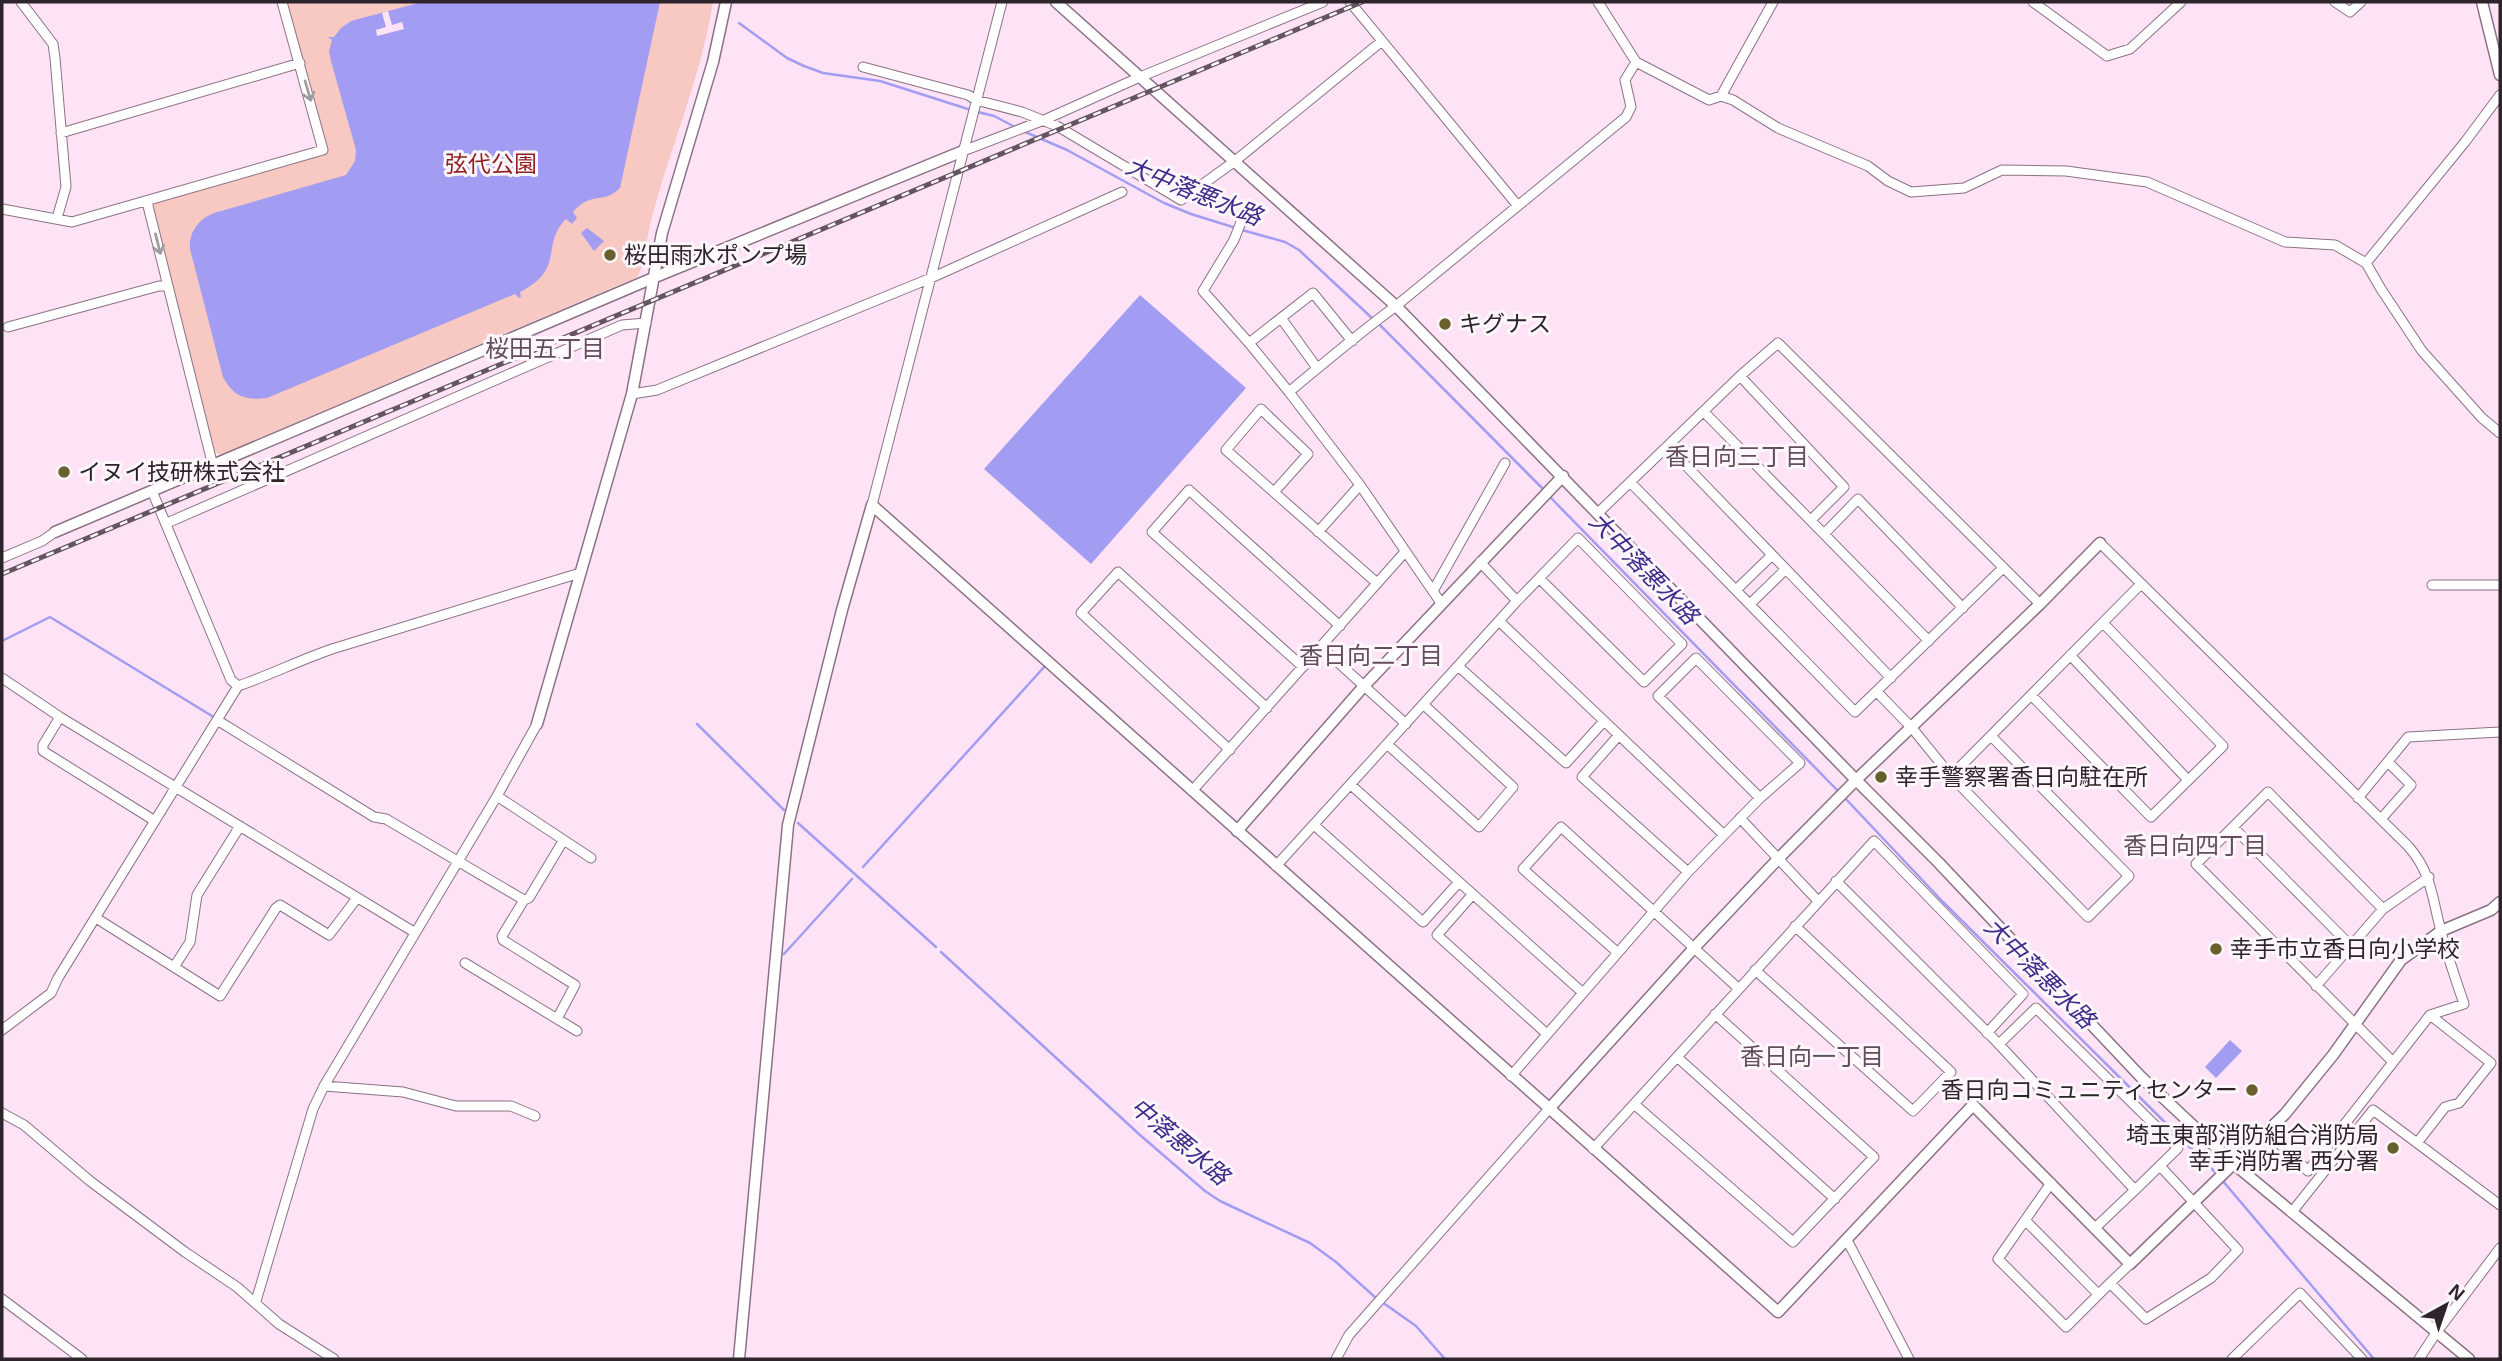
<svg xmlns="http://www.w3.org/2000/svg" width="2502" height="1361" font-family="Arial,'Noto Sans JP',sans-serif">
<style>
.green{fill:#f8c8c3}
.water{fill:#a29df2}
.pier{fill:#fee3f7}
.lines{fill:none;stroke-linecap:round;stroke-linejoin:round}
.stream{stroke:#a29df2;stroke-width:2.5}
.minor-casing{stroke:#8a7284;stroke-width:11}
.tertiary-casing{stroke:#8a7284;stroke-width:13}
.minor{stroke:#fff;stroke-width:9}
.tertiary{stroke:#fff;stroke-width:10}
.rail-casing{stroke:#645560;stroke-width:5}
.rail{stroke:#fdf7fb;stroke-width:2.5;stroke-dasharray:8;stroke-linecap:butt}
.oneway{stroke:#a19ca0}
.poi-dot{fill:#68612d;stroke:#fdf7fb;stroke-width:2.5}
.labels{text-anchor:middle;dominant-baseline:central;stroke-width:6;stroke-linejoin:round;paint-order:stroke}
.park-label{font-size:23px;fill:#911d1e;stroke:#fdf7fb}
.poi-label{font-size:23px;fill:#2e242b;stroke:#fdf7fb;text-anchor:start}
.water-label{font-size:24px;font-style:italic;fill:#3e2b8b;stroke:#fdf7fb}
.neighbourhood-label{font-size:24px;fill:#644d5e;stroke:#fdf7fb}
</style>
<rect width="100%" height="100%" fill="#fee3f7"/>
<!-- green -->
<path class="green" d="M285 2H713C701 78 669 150 650 225 647 237 643 270 637 277L220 455 214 451 153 206 155 202 328 152Z"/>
<!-- water -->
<path class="water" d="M422 2H660L620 188C603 205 593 190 573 212L577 218 572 224 566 219C540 245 566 269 520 292L521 297 519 298 515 294 267 398C245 401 233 396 223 377L190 249C189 231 199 219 214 213L346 175 355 161 356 150 331 61 329 51 332 40 328 37H334L341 28 351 21Z
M587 228 604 241 594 251 581 233Z
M1140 295 1246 388 1091 564 984 469Z
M2230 1040 2242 1051 2216 1078 2205 1067Z"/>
<!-- pier -->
<path class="pier" d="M388 11 392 25 402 22 404 29 377 36 376 30 386 27 382 13Z"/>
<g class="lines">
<!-- stream -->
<path class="stream" d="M739 23 787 58 804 66 823 73 880 81 971 110
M978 112 994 116 1017 128
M1023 131 1067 150 1164 203 1191 214 1236 228
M1242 230 1285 242 1299 250 1373 319
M1378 323 1546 492
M1550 497 1839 792
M2 641 50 617 212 716
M697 724 784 810
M1844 797 1943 902 2218 1175
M798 823 936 947
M863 867 1045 666
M941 952 1140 1135 1205 1191 1220 1201 1310 1243 1336 1262 1377 1299
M784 954 852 879
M2222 1180 2374 1359
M1382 1302 1416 1326 1445 1359"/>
<defs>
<path id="minor" d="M21 2 53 44 55 58 66 187 57 218
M1350 2 1518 206
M1598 2 1636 62 1709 100 1721 96 1733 100 1778 128 1868 166 1888 181 1911 192 1964 188 2002 170 2066 171 2147 182 2285 242 2335 245 2366 263 2381 289 2422 351 2482 418 2500 433
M2033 2 2107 56 2130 49 2181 2
M2335 2 2350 12 2361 2
M863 67 968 95 976 100 1022 112 1057 126 1181 200 1235 161 1382 41
M1721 96 1773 2
M61 133 300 63
M963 151 1044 120 1140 77 1323 2
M147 202 213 466
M2 209 72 222 323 150 282 2
M1241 222 1234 240 1203 291 1249 343
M2366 263 2465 142 2500 95
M1281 318 1317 368
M8 327 159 286H166
M1352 341 1313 293 1249 343 1289 392C1324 363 1359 333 1396 306L1626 117 1631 107 1625 80 1636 62
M1740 376 1844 487 1811 520
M1289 392 1360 485 1441 603
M632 394 657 390 931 278 1122 192
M1704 412 1929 641
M1668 447 1891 678
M1631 483 1855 712 2003 568
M152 491 231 680 238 686
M1274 492 1308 454 1261 409 1226 450 1377 583
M872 505 1002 2
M1598 513 1740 376 1778 343 2040 604
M167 523 622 325 646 323
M1318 532 1360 485
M1824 534 1858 499 1963 608
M2100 543 2408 846C2432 873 2432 898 2441 931 2447 955 2456 980 2464 1004L2430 1015 2308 1171 2267 1132
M2 558 42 541 55 532
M1480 562 1517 601
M2432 585H2500
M1736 590 1772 555
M1433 591 1505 463
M1750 604 1786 569
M1499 621 1724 835
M1321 647 1406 724
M2070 655 2188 780
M1458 666 1566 763 1604 721
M1303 667 1152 532 1189 490 1340 626
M2 678 60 717 414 932
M1877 692 1912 728 1951 776 2088 917 2129 876 1991 736
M2031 695 2151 817 2223 746 2103 623
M60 717 43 745V751L155 821
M217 720 374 817 386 819 524 900 529 898 563 841
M1619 735 1582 777 1688 872
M1388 745 1479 827 1513 787 1424 705
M1230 750 1081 613 1118 572 1267 708
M1951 776 2141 584
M1351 785 1583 993
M1192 791 1405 552
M497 796 591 858
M2358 798 2408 737 2500 732
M1740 818 1818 901
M2381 819 2411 785 2388 762
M1314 825 1423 922 1459 882
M2233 827 2351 946
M1276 866 1517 601 1578 538 1682 644 1644 682 1540 579
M1836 881 1993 1038 2135 1190 2095 1228
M1473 894 1437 935 1547 1034
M524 900 502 936 503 940 575 985 557 1019
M2383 909 2268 792 2196 864 2393 1062
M96 918 220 996 276 908 280 905 329 935 357 898
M1617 952 1523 869 1561 827 1738 988
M465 963 577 1031
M174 967 190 942 197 895 240 826
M1755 970 1913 1111 1951 1072 1795 926
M2316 986 2383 909 2429 877
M2 1030 51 993 58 978 238 686C270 675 300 660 332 649L580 573
M1999 1044 2036 1008 2178 1148 2135 1190
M1677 1057 1835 1199
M1511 1076 1688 872 1760 798 1658 696 1696 658 1800 763 1760 798
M324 1086 403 1092 456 1106H511L535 1116
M1634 1104 1793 1242 1874 1157 1715 1014
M2 1113 24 1125 90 1181 185 1252 237 1287 279 1324 334 1359
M2417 1143 2445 1107 2459 1103 2491 1063 2430 1015
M1593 1149 1874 841 2023 994 1987 1033
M2051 1183 1998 1259 2066 1327 2110 1283
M2292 1212 2373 1110 2500 1205
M2025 1220 2098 1294
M1847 1240 1909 1359
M2130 1264 2110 1283 2146 1319 2211 1278 2238 1250 2160 1166
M2 1299 82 1359
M256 1301 313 1109 324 1086 497 796 537 724
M1336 1359 1349 1335 1548 1110
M2232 1359 2300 1293 2362 1359
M2419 1359 2436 1333 2500 1248"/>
<path id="tertiary" d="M1056 2 1396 306 1856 780 1938 862 2141 1077 2234 1164 2469 1359
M2482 2 2500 75
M55 532 653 278 963 151
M537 724 632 394 662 233 713 62 726 2
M1237 831 1364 686 1563 476
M1548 1110 1694 948 1778 859 1856 780 2040 604 2100 543
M739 1359 788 825 842 610 872 505 1778 1312 1973 1105 2130 1264 2285 1114 2333 1055 2401 960 2441 931 2491 910 2500 902"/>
</defs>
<!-- minor casing -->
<use href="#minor" class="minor-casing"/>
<!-- tertiary casing -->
<use href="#tertiary" class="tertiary-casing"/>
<!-- minor -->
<use href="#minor" class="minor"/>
<!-- tertiary -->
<use href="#tertiary" class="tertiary"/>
<defs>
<path id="rail" d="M2 574 1362 2"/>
</defs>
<!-- rail casing -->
<use href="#rail" class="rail-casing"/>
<!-- rail -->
<use href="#rail" class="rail"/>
</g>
<!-- one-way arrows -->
<defs><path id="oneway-shaft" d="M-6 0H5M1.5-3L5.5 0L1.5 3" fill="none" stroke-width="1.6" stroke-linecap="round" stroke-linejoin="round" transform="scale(1.75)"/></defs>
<g class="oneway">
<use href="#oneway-shaft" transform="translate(308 91) rotate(74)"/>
<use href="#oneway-shaft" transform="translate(158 244) rotate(76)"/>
</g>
<!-- markers -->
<g class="poi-dot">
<circle cx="610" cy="255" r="7"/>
<circle cx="1445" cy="324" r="7"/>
<circle cx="64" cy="472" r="7"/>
<circle cx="1881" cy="777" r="7"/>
<circle cx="2216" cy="949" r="7"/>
<circle cx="2252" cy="1090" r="7"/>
<circle cx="2393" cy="1148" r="7"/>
</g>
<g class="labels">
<!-- park labels -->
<g class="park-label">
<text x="491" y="164">弦代公園</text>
</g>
<!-- poi labels -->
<g class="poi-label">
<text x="624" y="255">桜田雨水ポンプ場</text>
<text x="1459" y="324">キグナス</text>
<text x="78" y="472">イヌイ技研株式会社</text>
<text x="1895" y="777">幸手警察署香日向駐在所</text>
<text x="2230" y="949">幸手市立香日向小学校</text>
<text x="2238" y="1090" text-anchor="end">香日向コミュニティセンター</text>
<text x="2379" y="1135" text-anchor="end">埼玉東部消防組合消防局<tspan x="2379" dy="26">幸手消防署 西分署</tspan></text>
</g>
<!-- water labels -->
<g class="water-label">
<text transform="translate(1194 191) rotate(22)">大中落悪水路</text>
<text transform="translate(1644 568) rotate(46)">大中落悪水路</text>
<text transform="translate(2040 973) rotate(45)">大中落悪水路</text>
<text transform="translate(1180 1141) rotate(40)">中落悪水路</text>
</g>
<!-- neighbourhood labels -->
<g class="neighbourhood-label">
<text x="545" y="348">桜田五丁目</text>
<text x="1737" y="456">香日向三丁目</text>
<text x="1371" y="655">香日向二丁目</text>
<text x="2195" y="845">香日向四丁目</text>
<text x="1812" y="1056">香日向一丁目</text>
</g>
</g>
<!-- border -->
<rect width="2502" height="1361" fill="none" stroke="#2e242b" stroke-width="7"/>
<!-- north arrow -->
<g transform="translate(2446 1305) rotate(40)" stroke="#fdf7fb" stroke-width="5" paint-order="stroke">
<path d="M0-5L12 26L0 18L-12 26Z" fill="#2e242b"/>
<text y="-10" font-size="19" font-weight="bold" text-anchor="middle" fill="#2e242b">N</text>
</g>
</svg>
